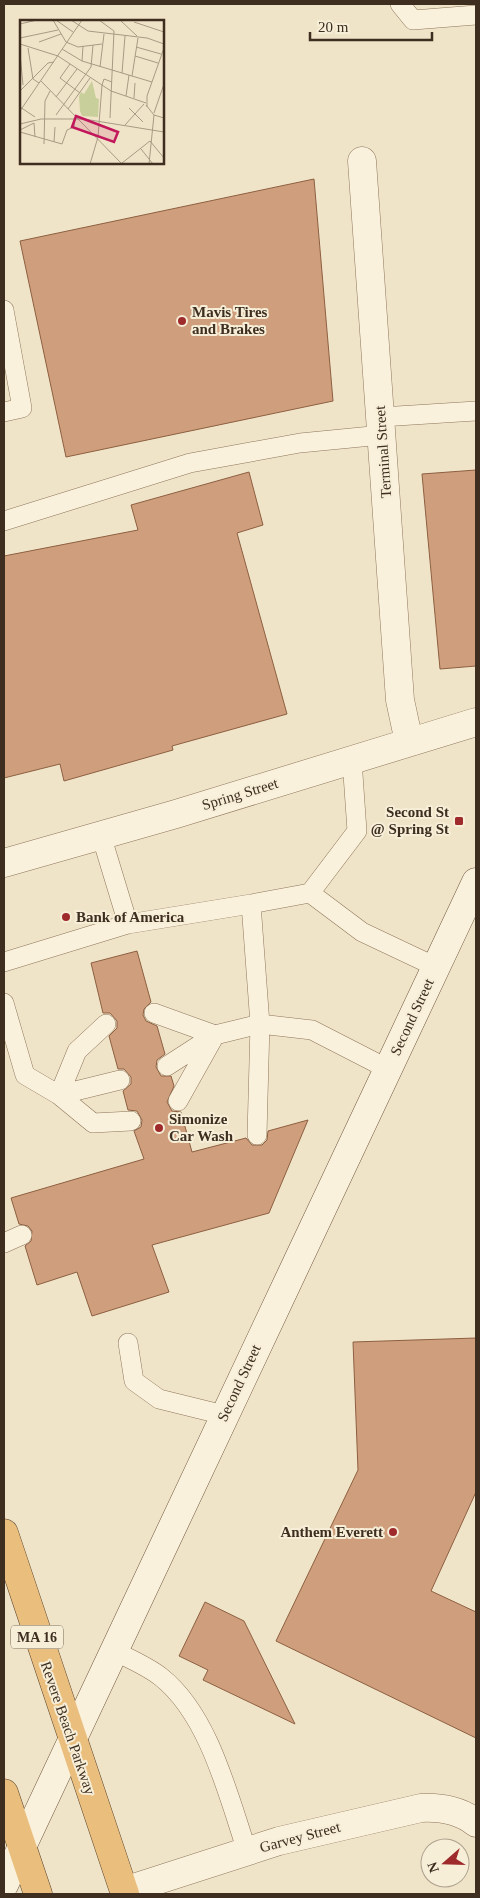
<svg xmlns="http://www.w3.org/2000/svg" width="480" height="1898" font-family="Georgia,serif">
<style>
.building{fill:#cf9f7d;stroke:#8d5f41}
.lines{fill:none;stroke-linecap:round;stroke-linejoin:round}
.service-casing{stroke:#8d765c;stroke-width:20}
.minor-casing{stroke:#8d765c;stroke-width:29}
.secondary-casing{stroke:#6f573f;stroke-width:29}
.trunk-casing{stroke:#5b4430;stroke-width:29}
.service{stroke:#faf1dc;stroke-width:19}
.minor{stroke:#faf1dc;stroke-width:28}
.secondary{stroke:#faf1dc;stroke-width:28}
.trunk{stroke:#eabe7c;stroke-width:28}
.poi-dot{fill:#9e2a2b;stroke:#f7eed8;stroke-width:2}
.labels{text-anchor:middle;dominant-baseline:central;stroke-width:4;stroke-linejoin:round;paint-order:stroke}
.shield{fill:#f7eed8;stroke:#756857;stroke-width:1}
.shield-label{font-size:14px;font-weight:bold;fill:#3d2e20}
.poi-label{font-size:15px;font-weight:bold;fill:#3d2e20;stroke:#f7eed8;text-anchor:start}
.street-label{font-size:15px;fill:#3d2e20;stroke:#f7eed8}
.inset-road{fill:none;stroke:#a89b85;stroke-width:1}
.view{fill:#c2185b;fill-opacity:0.15;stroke:#c2185b;stroke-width:2.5}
.inset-edge{fill:none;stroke:#3d2e20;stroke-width:2.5}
</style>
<rect width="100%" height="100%" fill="#f0e4c8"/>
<!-- building -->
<path class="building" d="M314 179 333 401 66 457 20 241Z
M476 470V666L440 669 422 474Z
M249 472 263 525 237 533 287 714 172 746 173 750 64 781 60 764 4 778V556L138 530 131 505Z
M137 951 151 1002 144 1009 143 1015 146 1021 157 1026 165 1054 157 1060 156 1067 161 1076H171L174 1086 167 1102 172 1111 181 1112 192 1152 246 1138 252 1145H262L267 1140 268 1131 308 1120 269 1213 152 1245 169 1292 92 1316 77 1272 37 1285 25 1246 31 1241 32 1231 28 1226 19 1224 11 1198 144 1159 134 1131 141 1127 142 1120 137 1111 128 1110 123 1091 131 1084V1077L124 1069H118L109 1036 117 1028V1021L110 1013H103L91 963Z
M476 1338V1492L431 1591 476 1612V1738L276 1641 358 1470 353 1342Z
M205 1602 244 1621 295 1724 203 1680 208 1670 179 1656Z"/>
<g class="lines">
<defs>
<path id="service" d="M400 4 413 20 476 15
M4 310 22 408 4 412
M381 417 476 411
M4 521 190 463 300 443 382 435
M101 835 128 924
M310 893 362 932 436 967
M251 904 310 893 357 831 352 760
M4 962 128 924 251 904 260 1024 257 1135
M4 1003 25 1075 59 1095 93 1123 131 1121
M154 1013 215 1035 178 1101
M167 1066 215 1035 260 1024 312 1030 388 1069
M59 1095 77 1051 106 1024
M59 1095 120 1080
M4 1243 22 1235
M128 1343 134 1381 159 1399 224 1415
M114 1651C130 1659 147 1666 161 1677 209 1715 228 1795 247 1851"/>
<path id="minor" d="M362 161 400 700 409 742
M4 863 176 814 476 722
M124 1891 279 1841 421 1808C441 1807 460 1810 476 1823"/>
<path id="secondary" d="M4 1885 476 882"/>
<path id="trunk" d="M4 1533 125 1894
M4 1793 38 1894"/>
</defs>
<!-- service casing -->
<use href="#service" class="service-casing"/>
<!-- minor casing -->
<use href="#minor" class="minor-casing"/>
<!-- secondary casing -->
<use href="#secondary" class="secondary-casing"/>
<!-- trunk casing -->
<use href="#trunk" class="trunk-casing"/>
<!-- service -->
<use href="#service" class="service"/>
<!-- minor -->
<use href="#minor" class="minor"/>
<!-- secondary -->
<use href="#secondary" class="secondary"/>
<!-- trunk -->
<use href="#trunk" class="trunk"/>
</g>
<!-- markers -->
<g class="poi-dot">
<circle cx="182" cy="321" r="5"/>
<rect x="454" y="816" width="10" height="10" rx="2.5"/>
<circle cx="66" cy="917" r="5"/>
<circle cx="159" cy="1128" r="5"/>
<circle cx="393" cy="1532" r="5"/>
</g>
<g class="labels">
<!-- shield labels -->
<rect class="shield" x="11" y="1625.5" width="52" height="23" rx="4"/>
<g class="shield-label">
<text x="37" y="1637">MA 16</text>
</g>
<!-- poi labels -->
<g class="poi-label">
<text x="192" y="312">Mavis Tires<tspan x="192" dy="17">and Brakes</tspan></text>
<text x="449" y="812" text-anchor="end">Second St<tspan x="449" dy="17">@ Spring St</tspan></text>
<text x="76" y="917">Bank of America</text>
<text x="169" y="1119">Simonize<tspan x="169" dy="17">Car Wash</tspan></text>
<text x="383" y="1532" text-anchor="end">Anthem Everett</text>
</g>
<!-- street labels -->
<g class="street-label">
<text transform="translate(383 452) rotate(-94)">Terminal Street</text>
<text transform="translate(240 794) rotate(-17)">Spring Street</text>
<text transform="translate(412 1017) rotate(-65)">Second Street</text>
<text transform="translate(239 1383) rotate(-65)">Second Street</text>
<text transform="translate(68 1728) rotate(71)">Revere Beach Parkway</text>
<text transform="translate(300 1837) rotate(-15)">Garvey Street</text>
</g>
</g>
<!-- overview -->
<g transform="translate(20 20)">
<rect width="144" height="144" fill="#f0e4c8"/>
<path d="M72 61 76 78 79 79 78 97 62 96 60 91 59 76 61 72 64 74Z" fill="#c9cf9b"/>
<path class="inset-road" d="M33 0 46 22 58 27 82 24M36 0 53 12M51 0 68 11 127 18 144 24M79 0 94 11M100 0 117 16M114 2 144 12M0 4 17 0M0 18 38 10M19 22 41 14M0 24 38 36M116 27 141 34M8 28 13 59 19 63M42 29 62 41 132 62M0 34 3 65M38 36 91 71 126 83M115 36 138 43M62 41 63 26M50 44 40 58 60 73M80 47 84 14M102 53 105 16M112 56 118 18M21 61 102 144M0 71 28 43 34 42M106 76 109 55M36 77 57 49M114 78 115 63M126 85 134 95 144 98M0 87 15 97M127 87V76L144 28M109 88 123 102M48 89 70 58M0 91 62 0M134 93 144 64M36 95 71 47 73 25M90 98 94 11M0 104 21 99H64L144 112M105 105 124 84M0 110 14 103 15 117M0 112 42 124 47 110 54 107 55 99M34 122 35 107M24 124 25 81 30 71M121 129 133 144M102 143 130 121 144 138M70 144 78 117 82 65 84 59 92 62M129 144 134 95"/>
<path class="view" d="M56 96 98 112 94 122 52 107Z"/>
<rect width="144" height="144" class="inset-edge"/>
</g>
<!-- border -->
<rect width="480" height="1898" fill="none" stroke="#3d2e20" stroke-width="10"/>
<!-- north arrow -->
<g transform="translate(445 1863) rotate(250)"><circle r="24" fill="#f7eed8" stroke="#ada18e"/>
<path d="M0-4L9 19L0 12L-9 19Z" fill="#9e2a2b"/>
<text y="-8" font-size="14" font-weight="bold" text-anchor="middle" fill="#3d2e20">N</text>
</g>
<!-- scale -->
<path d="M310 32v8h122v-8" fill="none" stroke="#3d2e20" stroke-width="2.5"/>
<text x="318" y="32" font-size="15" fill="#3d2e20" stroke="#f7eed8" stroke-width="4" paint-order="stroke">20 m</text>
</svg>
